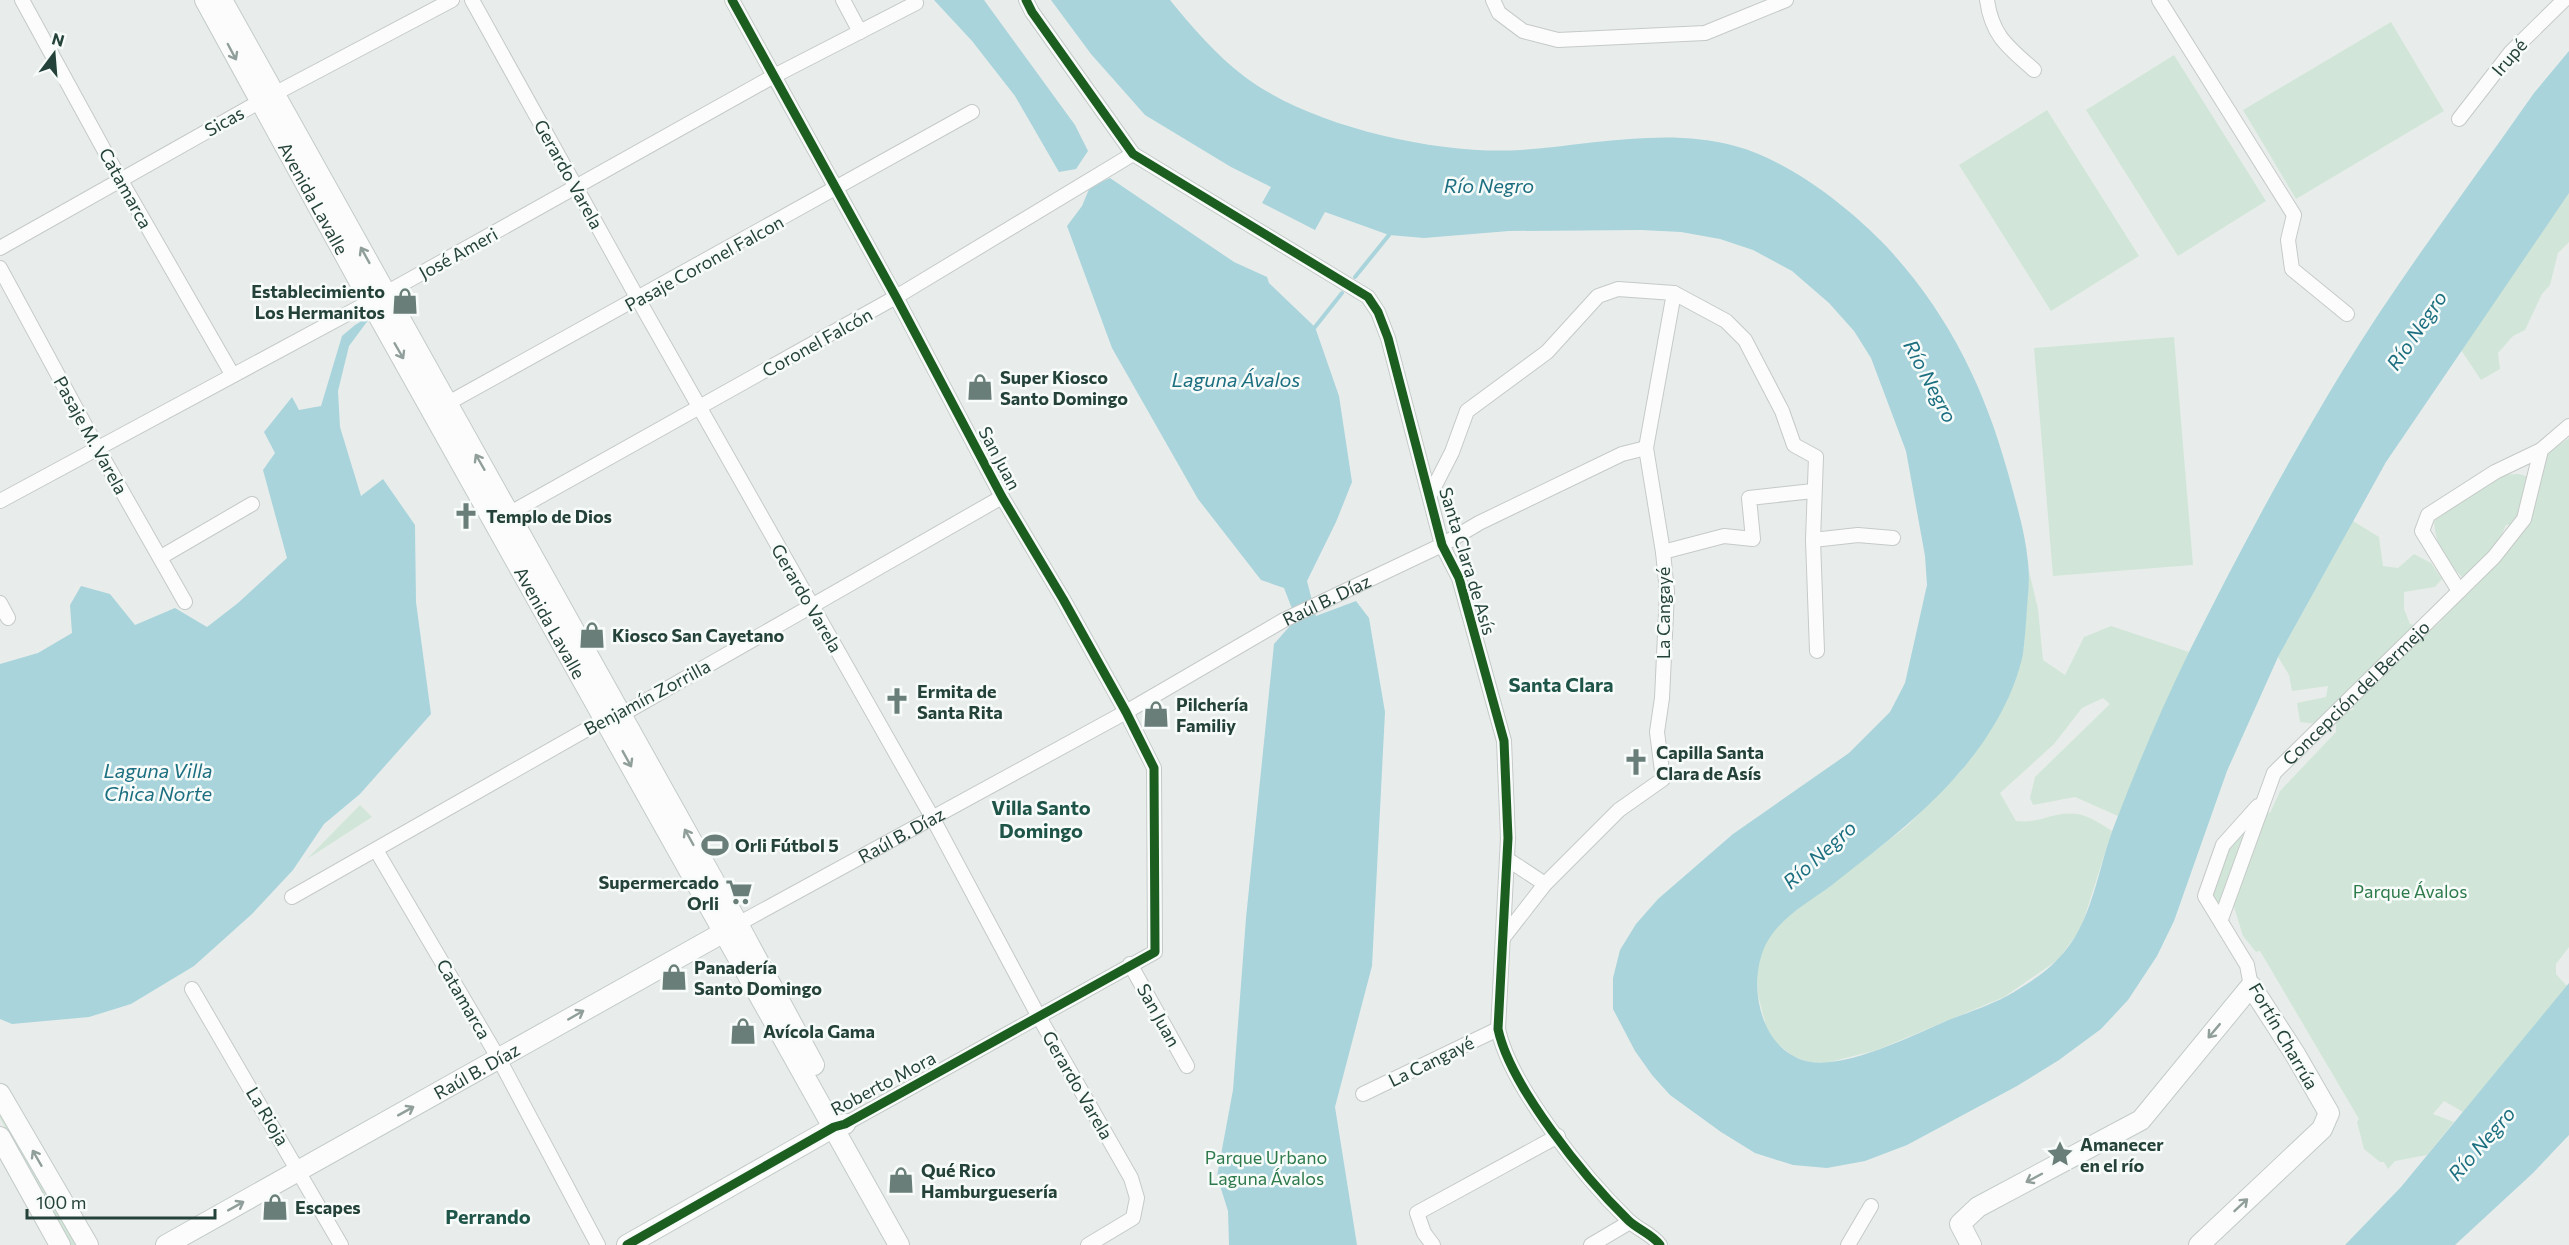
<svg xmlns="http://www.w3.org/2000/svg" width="2569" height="1245" font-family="Commissioner,sans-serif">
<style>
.green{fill:#d1e6d8}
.water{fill:#a9d4db}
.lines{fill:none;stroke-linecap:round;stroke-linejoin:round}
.stream{stroke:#a9d4db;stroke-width:4}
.street-casing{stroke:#c5cac8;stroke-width:16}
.secondary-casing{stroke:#c3cbc8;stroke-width:22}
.street{stroke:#fcfcfc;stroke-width:14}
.secondary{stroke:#fcfcfc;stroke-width:20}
.cycleway-casing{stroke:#f7fbf9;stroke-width:13}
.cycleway{stroke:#1b5e20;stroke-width:9}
.oneway{stroke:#909f9b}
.labels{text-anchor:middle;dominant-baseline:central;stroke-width:5;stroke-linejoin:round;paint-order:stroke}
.street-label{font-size:18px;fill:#24423a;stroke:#f7fbf9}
.poi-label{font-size:18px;font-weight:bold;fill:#24423a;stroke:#f7fbf9;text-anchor:start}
.park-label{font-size:18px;fill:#2d7a4b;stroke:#f7fbf9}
.water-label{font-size:20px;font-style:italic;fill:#1c6f80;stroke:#f7fbf9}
.neighbourhood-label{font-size:20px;font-weight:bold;fill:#1f5548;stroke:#f7fbf9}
</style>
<rect width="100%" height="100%" fill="#e8edeb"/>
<!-- green -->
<path class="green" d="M2391 22 2444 111 2296 199 2243 110Z
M2174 55 2266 201 2178 256 2086 110Z
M2047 110 2139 256 2051 311 1959 165Z
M2569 193V242L2558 253 2550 285 2542 294 2525 330 2513 336 2498 353 2500 369 2481 380 2461 350Z
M2174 337 2193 565 2053 576 2034 348Z
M2569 438V947L2556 964V974L2567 986 2463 1112 2444 1101 2433 1114 2454 1122 2427 1155 2395 1161 2388 1169 2384 1162H2380L2364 1149 2357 1122 2359 1119 2260 951 2256 952 2243 936 2234 907 2261 822 2267 812 2270 813 2280 791 2336 732V717L2354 709 2347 703 2319 724 2300 722 2297 703 2326 697 2328 686 2292 691 2289 675 2278 657 2353 521 2379 537 2383 566 2398 568 2414 554 2431 563 2442 579 2435 587 2404 592V609L2410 624 2432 629 2440 622V614L2450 610 2515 541 2526 523 2506 525 2497 545 2463 578C2445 559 2436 547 2434 521L2496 475 2519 474 2541 481 2547 453Z
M2029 571 2038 609 2043 660 2065 675 2084 637 2111 626 2189 652 2118 816 2075 797 2033 805 2030 798 2035 777 2110 704 2103 698 2082 708 2054 744 2000 793 2016 821C2027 822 2034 821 2045 818 2076 809 2086 814 2112 831L2081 928 2059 959 2004 997 1877 1050 1826 1063 1809 1062 1793 1056 1775 1042 1766 1026 1758 995 1757 970 1762 948 1779 923 1906 827 1962 770 2024 648Z
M360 805 372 817 307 859Z
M2245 829 2220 906 2212 892 2229 849Z
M0 1104 78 1245H71L0 1118Z"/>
<!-- water -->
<path class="water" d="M934 0H984L1075 125 1088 151 1076 169 1059 172 1015 96 972 41Z
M1051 0H1170C1192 27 1217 56 1245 77 1312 127 1438 155 1521 150 1590 145 1666 127 1735 146 1788 160 1848 206 1886 246 1948 313 1984 386 2008 473 2016 503 2025 531 2028 562 2030 578 2028 593 2027 608 2026 623 2025 639 2023 654 2014 697 1987 742 1958 774 1921 817 1876 850 1832 885 1812 900 1788 913 1773 933 1744 969 1755 1048 1806 1061 1844 1071 1915 1034 1951 1019 1970 1012 1990 1005 2007 996 2024 986 2044 974 2057 960 2094 924 2097 867 2116 821 2138 764 2162 707 2189 652 2237 556 2287 462 2343 370 2401 275 2470 185 2534 93L2569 51V193L2386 462 2278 657 2227 771 2174 921 2157 956 2128 1000 2101 1029 2059 1060 2017 1086 1907 1145 1865 1161 1827 1168 1793 1165 1755 1153 1721 1132 1670 1095 1652 1075 1635 1051 1613 1009V978L1620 950 1636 924 1658 899 1733 834 1849 753 1890 712 1905 683 1927 585 1925 556 1906 451 1871 358 1854 331 1829 303 1792 271 1753 250 1720 239 1681 232 1641 230 1509 231 1424 238 1389 235 1325 212 1315 230 1262 203 1271 187 1231 167 1145 115 1091 54Z
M1110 178 1234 262 1267 277 1269 283 1315 327 1339 396 1352 482 1336 522 1307 581 1316 616 1356 601 1369 618 1385 712 1372 966 1335 1107 1357 1245H1229L1228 1211 1217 1176 1233 1090 1246 918 1274 644 1296 619 1284 588 1261 580 1198 499 1112 348 1067 226 1082 206 1090 187Z
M372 315 349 346 338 391 340 427 361 496 383 479 415 525 416 602 431 714 360 794 324 824 293 870 252 914 194 966 131 1004 89 1017 12 1024 0 1019V664L38 653 72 633 70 605 81 586 110 594 135 625 175 608 207 627 238 603 287 558 263 470 275 453 264 432 292 397 299 410 321 406 342 336 355 325Z
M2569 983V1135L2533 1173 2455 1245H2345L2401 1187Z"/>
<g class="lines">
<!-- stream -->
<path class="stream" d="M1355 277 1389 235
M1315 327 1342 293"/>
<defs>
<g id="street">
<path d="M22 0 120 179 232 374"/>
<path d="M472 0 638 299 932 817 1039 1017 1131 1178 1137 1198 1133 1218 1088 1245"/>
<path d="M732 0 896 297 1002 497 1063 599 1126 712 1154 768 1155 952 845 1124"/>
<path d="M843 0 860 32"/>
<path d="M1026 0 1032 12 1133 154 1368 297 1378 312 1388 338 1442 545 1459 578 1504 741 1508 838 1498 1029C1510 1086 1585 1178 1628 1220 1637 1229 1652 1234 1660 1245"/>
<path d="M1493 0 1499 13 1523 31 1558 40 1705 33 1786 0"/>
<path d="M1987 0C1992 36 2008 47 2034 70"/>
<path d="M2159 0 2294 215 2288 240 2292 269 2347 314"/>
<path d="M2459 119 2511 52 2564 0"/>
<path d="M0 248 259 102 452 0"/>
<path d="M0 268 98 449 185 602"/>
<path d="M441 407 972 112"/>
<path d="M1430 495 1452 452 1467 411 1547 352 1598 296 1618 289 1674 293 1726 321 1745 340 1782 411 1794 445 1816 457 1813 540 1858 535 1893 538"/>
<path d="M0 501 386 293 774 76 916 3"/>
<path d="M503 517 896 297 1133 154"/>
<path d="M1813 540 1817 651"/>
<path d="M1663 552 1724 536 1753 539 1749 498 1813 491"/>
<path d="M161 557 252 504"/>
<path d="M2459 591 2422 531 2428 515 2495 472 2541 450"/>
<path d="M0 603 8 618"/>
<path d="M376 850 499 1059 598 1245"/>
<path d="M1507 859 1545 884"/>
<path d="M292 897 605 719 621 715 1002 497"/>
<path id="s1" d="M2221 919 2274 773 2494 557 2524 519 2541 450 2569 426"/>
<path id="s2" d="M738 924 1126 712 1284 620 1442 545 1479 523 1622 454 1646 448"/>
<path d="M1503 938 1545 884 1619 810 1663 779 1657 732 1662 698 1667 592 1663 552 1646 448 1674 293"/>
<path d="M1130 964 1187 1066"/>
<path d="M2251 986 2247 965 2205 896 2223 845 2258 806"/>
<path d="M192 989 341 1245"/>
<path d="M1363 1094 1498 1029"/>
<path d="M1433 1245 1424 1233 1417 1213 1558 1136"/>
<path d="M1591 1245 1630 1222"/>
<path d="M1848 1245 1871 1206"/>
</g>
<g id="secondary">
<path id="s3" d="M205 0 370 301 899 1245"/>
<path d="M222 0 738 924 814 1065"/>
<path d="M0 1094 88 1245"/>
<path d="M0 1137 60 1245"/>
<path id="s4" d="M166 1245 733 927"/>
<path d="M627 1245 834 1127 845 1124"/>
<path d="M1971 1245 1960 1224 1978 1207 2141 1120 2251 986 2295 1054 2329 1113 2322 1129 2199 1245"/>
</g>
</defs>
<!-- street casing -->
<use href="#street" class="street-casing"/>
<!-- secondary casing -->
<use href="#secondary" class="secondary-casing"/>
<!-- street -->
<use href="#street" class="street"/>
<!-- secondary -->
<use href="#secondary" class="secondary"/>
<defs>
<path id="cycleway" d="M1026 0 1032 12 1133 154 1368 297 1378 312 1388 338 1442 545 1459 578 1504 741 1508 838 1498 1029C1510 1086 1585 1178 1628 1220 1637 1229 1652 1234 1660 1245
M627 1245 834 1127 845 1124 1155 952 1154 768 1126 712 1063 599 1002 497 896 297 732 0"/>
</defs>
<!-- cycleway casing -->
<use href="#cycleway" class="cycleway-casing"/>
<!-- cycleway -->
<use href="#cycleway" class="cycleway"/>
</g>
<!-- one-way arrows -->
<defs><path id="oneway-shaft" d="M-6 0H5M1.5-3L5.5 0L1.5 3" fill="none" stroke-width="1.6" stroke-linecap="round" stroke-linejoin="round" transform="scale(1.5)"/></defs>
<g class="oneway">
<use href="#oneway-shaft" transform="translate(232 52) rotate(62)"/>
<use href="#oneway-shaft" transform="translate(365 255) rotate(-119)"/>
<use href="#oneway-shaft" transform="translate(399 351) rotate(60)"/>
<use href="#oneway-shaft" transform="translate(480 462) rotate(-120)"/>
<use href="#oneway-shaft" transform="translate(627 759) rotate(61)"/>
<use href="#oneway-shaft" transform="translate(689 837) rotate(-119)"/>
<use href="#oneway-shaft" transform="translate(576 1015) rotate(-30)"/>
<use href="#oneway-shaft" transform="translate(2214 1031) rotate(130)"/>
<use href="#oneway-shaft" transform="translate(406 1111) rotate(-29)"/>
<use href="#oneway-shaft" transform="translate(37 1158) rotate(-120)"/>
<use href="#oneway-shaft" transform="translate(2034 1178) rotate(152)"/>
<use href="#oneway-shaft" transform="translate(2241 1205) rotate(-43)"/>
<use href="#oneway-shaft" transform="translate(236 1206) rotate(-29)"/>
</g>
<!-- icons -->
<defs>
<symbol id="shop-bare" viewBox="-9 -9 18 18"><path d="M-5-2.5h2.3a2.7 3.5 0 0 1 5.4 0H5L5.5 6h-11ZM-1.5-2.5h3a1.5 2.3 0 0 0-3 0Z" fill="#697e78" stroke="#f7fbf9" stroke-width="2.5" paint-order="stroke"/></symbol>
<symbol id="church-bare" viewBox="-9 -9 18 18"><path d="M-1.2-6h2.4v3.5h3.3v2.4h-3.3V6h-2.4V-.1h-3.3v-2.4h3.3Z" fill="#697e78" stroke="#f7fbf9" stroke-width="2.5" paint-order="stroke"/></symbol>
<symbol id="stadium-bare" viewBox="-9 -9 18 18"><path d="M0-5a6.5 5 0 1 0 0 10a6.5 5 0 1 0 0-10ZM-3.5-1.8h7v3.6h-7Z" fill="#697e78" stroke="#f7fbf9" stroke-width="2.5" paint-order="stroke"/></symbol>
<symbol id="supermarket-bare" viewBox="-9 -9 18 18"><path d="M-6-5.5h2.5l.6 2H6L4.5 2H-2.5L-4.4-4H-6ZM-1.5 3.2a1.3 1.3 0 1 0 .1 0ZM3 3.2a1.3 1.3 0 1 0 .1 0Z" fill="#697e78" stroke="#f7fbf9" stroke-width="2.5" paint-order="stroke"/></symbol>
<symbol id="sight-bare" viewBox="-9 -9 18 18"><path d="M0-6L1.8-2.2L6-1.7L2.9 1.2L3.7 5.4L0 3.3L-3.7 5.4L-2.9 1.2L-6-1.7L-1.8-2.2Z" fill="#697e78" stroke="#f7fbf9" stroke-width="2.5" paint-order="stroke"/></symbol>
</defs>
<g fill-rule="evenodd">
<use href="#shop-bare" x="386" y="282" width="38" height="38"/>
<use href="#shop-bare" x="961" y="368" width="38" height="38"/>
<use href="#church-bare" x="447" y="497" width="38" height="38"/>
<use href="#shop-bare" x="573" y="616" width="38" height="38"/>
<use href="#church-bare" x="878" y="682" width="38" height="38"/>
<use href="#shop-bare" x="1137" y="695" width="38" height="38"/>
<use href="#church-bare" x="1617" y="743" width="38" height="38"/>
<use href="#stadium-bare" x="696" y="826" width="38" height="38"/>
<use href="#supermarket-bare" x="720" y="873" width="38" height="38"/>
<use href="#shop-bare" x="655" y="958" width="38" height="38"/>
<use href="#shop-bare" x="724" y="1012" width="38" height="38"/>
<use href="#sight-bare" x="2041" y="1135" width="38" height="38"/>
<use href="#shop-bare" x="882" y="1161" width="38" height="38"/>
<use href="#shop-bare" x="256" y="1188" width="38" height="38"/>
</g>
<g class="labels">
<!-- street labels -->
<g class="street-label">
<text transform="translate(2509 57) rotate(-49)">Irupé</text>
<text transform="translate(224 121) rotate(-29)">Sicas</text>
<text transform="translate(569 174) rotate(61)">Gerardo Varela</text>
<text transform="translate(126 188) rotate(61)">Catamarca</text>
<text stroke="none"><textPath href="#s3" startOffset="226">Avenida Lavalle</textPath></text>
<text transform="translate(458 253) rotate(-29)">José Ameri</text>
<text transform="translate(704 263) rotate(-29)">Pasaje Coronel Falcon</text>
<text transform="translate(817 342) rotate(-29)">Coronel Falcón</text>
<text transform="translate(91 435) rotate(61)">Pasaje M. Varela</text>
<text transform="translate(1000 458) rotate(62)">San Juan</text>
<text transform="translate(1468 561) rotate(73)">Santa Clara de Asís</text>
<text transform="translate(807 598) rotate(60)">Gerardo Varela</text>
<text stroke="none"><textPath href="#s2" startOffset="672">Raúl B. Díaz</textPath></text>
<text transform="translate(1663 613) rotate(-90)">La Cangayé</text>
<text stroke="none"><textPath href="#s3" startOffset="712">Avenida Lavalle</textPath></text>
<text stroke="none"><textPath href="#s1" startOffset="270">Concepción del Bermejo</textPath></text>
<text transform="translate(647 697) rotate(-28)">Benjamín Zorrilla</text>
<text stroke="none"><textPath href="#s2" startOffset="186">Raúl B. Díaz</textPath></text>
<text transform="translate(464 999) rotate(60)">Catamarca</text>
<text transform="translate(1159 1015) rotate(61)">San Juan</text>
<text transform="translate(2284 1036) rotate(60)">Fortín Charrúa</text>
<text transform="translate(1431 1061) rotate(-26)">La Cangayé</text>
<text stroke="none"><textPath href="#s4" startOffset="356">Raúl B. Díaz</textPath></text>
<text transform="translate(883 1083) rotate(-28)">Roberto Mora</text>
<text transform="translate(1078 1085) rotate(60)">Gerardo Varela</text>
<text transform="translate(268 1116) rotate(59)">La Rioja</text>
</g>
<!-- poi labels -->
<g class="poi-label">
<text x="385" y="291" text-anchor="end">Establecimiento<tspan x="385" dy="21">Los Hermanitos</tspan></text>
<text x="1000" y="377">Super Kiosco<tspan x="1000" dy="21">Santo Domingo</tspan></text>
<text x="486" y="516">Templo de Dios</text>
<text x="612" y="635">Kiosco San Cayetano</text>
<text x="917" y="691">Ermita de<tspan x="917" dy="21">Santa Rita</tspan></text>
<text x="1176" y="704">Pilchería<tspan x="1176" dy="21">Familiy</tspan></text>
<text x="1656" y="752">Capilla Santa<tspan x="1656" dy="21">Clara de Asís</tspan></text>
<text x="735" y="845">Orli Fútbol 5</text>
<text x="719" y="882" text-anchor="end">Supermercado<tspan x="719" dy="21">Orli</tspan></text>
<text x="694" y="967">Panadería<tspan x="694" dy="21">Santo Domingo</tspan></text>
<text x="763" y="1031">Avícola Gama</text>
<text x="2080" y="1144">Amanecer<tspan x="2080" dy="21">en el río</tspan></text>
<text x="921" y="1170">Qué Rico<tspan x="921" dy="21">Hamburguesería</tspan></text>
<text x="295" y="1207">Escapes</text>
</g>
<!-- park labels -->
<g class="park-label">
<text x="2410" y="891">Parque Ávalos</text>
<text x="1266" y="1157">Parque Urbano<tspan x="1266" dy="21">Laguna Ávalos</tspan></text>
</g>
<!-- water labels -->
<g class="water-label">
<text x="1489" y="185">Río Negro</text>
<text transform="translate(2416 330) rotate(-56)">Río Negro</text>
<text x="1236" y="379">Laguna Ávalos</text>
<text transform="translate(1931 381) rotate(62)">Río Negro</text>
<text x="158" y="770">Laguna Villa<tspan x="158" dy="23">Chica Norte</tspan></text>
<text transform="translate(1819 854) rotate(-42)">Río Negro</text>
<text transform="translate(2481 1143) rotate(-49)">Río Negro</text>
</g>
<!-- neighbourhood labels -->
<g class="neighbourhood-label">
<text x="1561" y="684">Santa Clara</text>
<text x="1041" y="807">Villa Santo<tspan x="1041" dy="23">Domingo</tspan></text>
<text x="488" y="1216">Perrando</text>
</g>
</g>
<!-- north arrow -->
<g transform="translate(54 54) rotate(16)" stroke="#f7fbf9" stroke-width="4.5" paint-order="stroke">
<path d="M0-4.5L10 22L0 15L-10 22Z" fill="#24423a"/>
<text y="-9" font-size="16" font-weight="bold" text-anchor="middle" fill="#24423a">N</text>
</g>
<!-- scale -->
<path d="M27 1209v9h188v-9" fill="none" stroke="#24423a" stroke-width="3"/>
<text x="36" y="1209" font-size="18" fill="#24423a" stroke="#f7fbf9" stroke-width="4.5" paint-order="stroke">100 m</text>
</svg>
